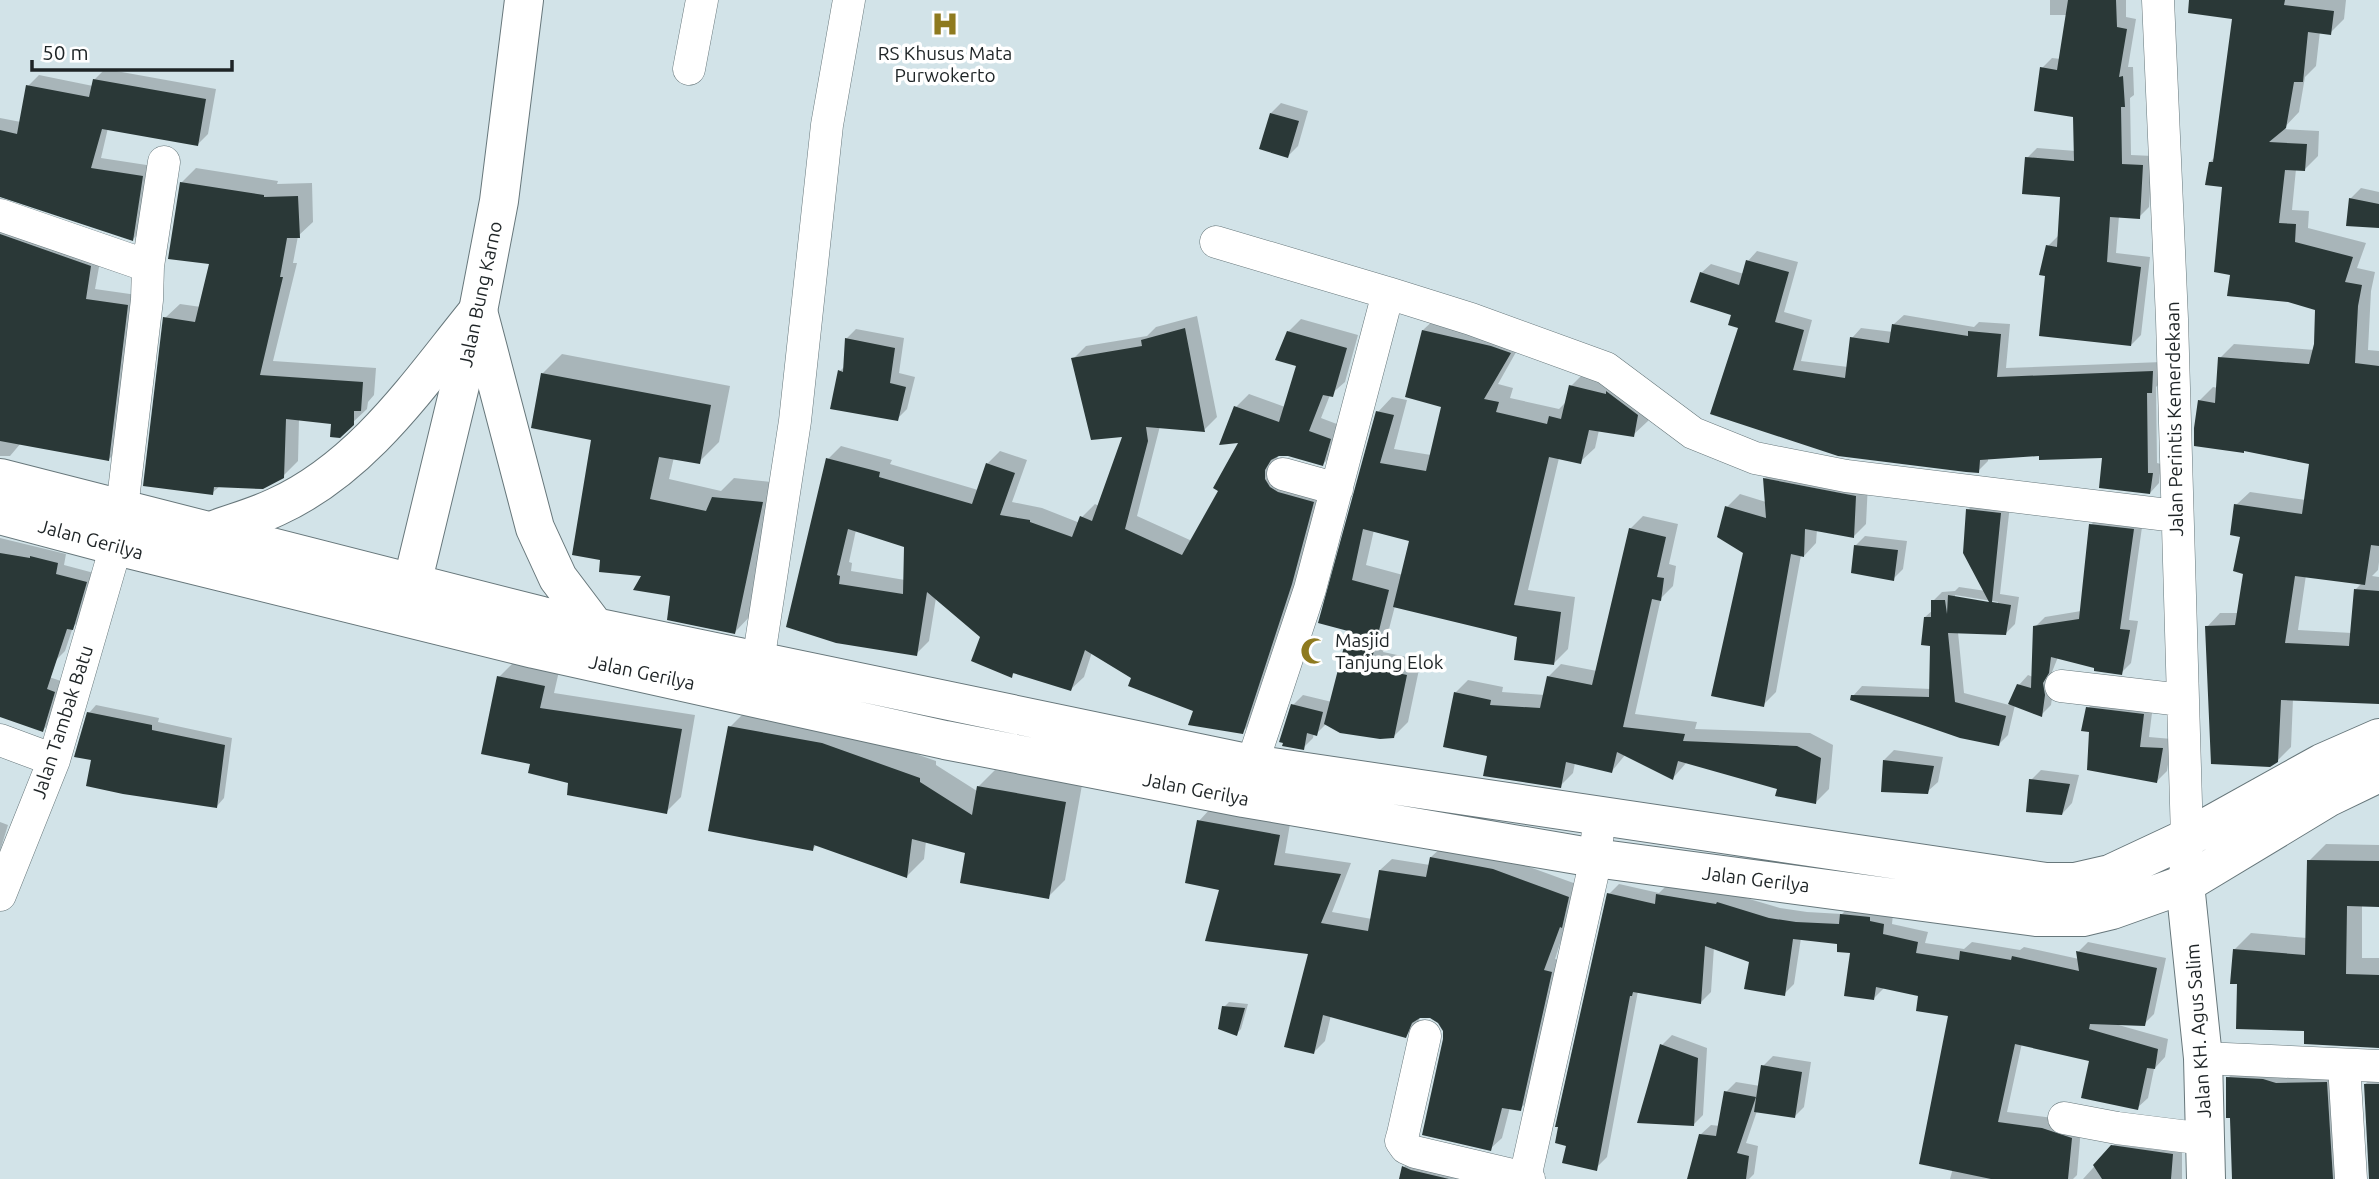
<svg xmlns="http://www.w3.org/2000/svg" width="2379" height="1179" font-family="Ubuntu,sans-serif">
<style>
.shadow{fill:#0003;fill-rule:evenodd}
.building{fill:#2a3837;fill-rule:evenodd}
.lines{fill:none;stroke-linecap:round;stroke-linejoin:round}
.minor-casing{stroke:#67777b;stroke-width:33}
.major-casing{stroke:#67777b;stroke-width:40}
.highway-casing{stroke:#67777b;stroke-width:40}
.minor{stroke:#fff;stroke-width:32}
.major{stroke:#fff;stroke-width:38}
.highway{stroke:#fff;stroke-width:38}
.labels{text-anchor:middle;dominant-baseline:central;stroke-width:7;stroke-linejoin:round;paint-order:stroke}
.poi-label{font-size:19px;fill:#1e2426;stroke:#fff}
.street-label{font-size:19px;fill:#1e2426;stroke:#fff}
</style>
<rect width="100%" height="100%" fill="#d2e3e8"/>
<!-- shadow -->
<path class="shadow" d="M2050 0H2126V17L2136 19 2128 67H2133L2134 95 2130 98 2131 155 2153 156 2149 207 2139 217 2119 216 2116 253 2150 257 2141 335 2131 345 2048 246 2059 235 2062 195 2027 158 2037 148 2076 151 2075 115 2042 68 2052 58 2061 59 2068 15H2050Z
M2215 0H2346L2344 19 2330 33 2320 31 2316 66 2305 77 2299 112 2283 129 2319 131 2318 156 2304 170 2296 169 2292 210 2309 211 2308 228 2366 243 2357 268 2375 272 2371 291 2368 350 2379 351V562L2378 570 2372 576 2379 577V713V702L2293 699 2291 747 2277 761 2207 627 2220 613H2239L2245 572 2242 536 2236 505 2250 492 2306 500 2311 462 2199 401 2213 387 2218 388 2220 358 2234 344 2315 350 2317 308 2231 274 2224 186 2210 162 2215 157 2234 18ZM2306 575 2362 583 2356 589 2352 633 2298 630Z
M105 69 216 89 208 134 198 144 108 128 101 158 153 166 143 229 133 239 0 196V118L21 122 28 86 39 75 93 86 94 80Z
M1281 103 1308 111 1298 146 1288 156 1271 113Z
M196 168 278 181 277 184 312 183 313 222 298 236 293 263H297L273 361 376 368 374 395 368 402 367 409 352 423 299 419 298 461 283 476 220 486 212 493 165 318 180 304 201 307 211 262 181 183Z
M2361 188 2379 192V226L2350 199Z
M0 219 101 256 95 289 137 295 119 449 109 459 21 443 10 456H0Z
M1757 251 1798 262 1784 312 1812 320 1801 361 1848 367 1852 338 1861 328 1893 332 1894 324 1904 315 1974 327 1979 322 2010 324 2006 368 2162 362 2161 382 2156 387 2157 463 2161 464 2159 483 2150 493 2104 456 2041 454 1988 458V461L1978 471 1849 456 1741 326 1701 273 1711 264 1744 274 1748 261Z
M1197 316 1217 417 1204 430 1160 426 1137 516 1192 541 1220 490 1241 441 1236 407 1249 394 1285 407 1298 365 1288 332 1301 319 1358 335 1345 382 1330 395 1321 418 1342 426 1336 451 1323 464 1288 455 1277 454 1278 466 1326 489 1255 719 1242 732 1195 710 1092 652 1084 677 1071 689 1015 672 1011 676 982 637 936 598 929 641 916 654 837 641 828 459 841 446 892 460 890 464 978 490 987 464 1000 451 1027 460 1012 502 1042 508 1080 523 1082 517 1095 504 1099 506 1124 435 1073 359 1086 346 1147 336 1156 327ZM856 530 906 546 905 580 851 571 852 563 849 562Z
M1438 316 1524 338 1498 384 1513 388 1510 398 1559 409 1566 402 1571 386 1585 372 1652 400 1648 421 1633 435 1599 430 1595 448 1580 462 1559 458 1528 590 1575 597 1568 649 1553 664 1519 635 1395 606 1383 652 1421 660 1408 722 1393 737 1326 724 1316 734 1314 733 1313 738 1303 748 1293 705 1303 695 1332 702 1350 629 1320 621 1378 412 1392 397 1407 400 1394 449 1431 455 1443 405 1423 330ZM1374 530 1411 539 1403 575 1366 565Z
M856 329 904 338 899 373 915 377 907 409 897 419 840 371 845 366 846 339Z
M562 354 730 386 719 442 699 462 674 457 669 479 721 491 734 478 781 483 754 612 735 632 672 595 644 574 593 438 542 374Z
M1777 466 1868 483 1866 524 1854 536 1817 529 1816 543 1804 556 1801 555 1776 692 1763 705 1745 552 1727 507 1740 494 1766 502 1764 479Z
M1977 501 2010 505 2000 594 2019 597 2015 624 2006 633 1958 632 1964 693 2009 705 2019 685 2028 675 2033 677 2035 627 2045 617 2081 611 2091 525 2100 515 2143 520 2129 620 2138 621 2131 663 2121 673 2058 657 2052 672 2054 684 2051 705 2041 715 2015 705 2008 735 1999 744 1853 696 1862 686 1931 689 1932 645 1925 617 1933 610V601L1942 592 1955 591 1959 587 1986 591 1968 510ZM1955 595 1998 602V605L1955 598Z
M1643 516 1678 524 1669 564 1676 566 1673 586 1661 598 1635 714 1697 722 1695 729 1810 733 1833 745 1829 789 1816 802 1779 788 1687 762 1673 778 1625 755 1612 771 1575 763 1573 773 1560 786 1489 755 1455 693 1468 680 1503 687 1502 692 1545 695 1548 677 1561 664 1597 671 1630 529Z
M1865 536 1907 541 1903 569 1893 579 1855 546Z
M0 538 66 554 64 565 94 573 81 619 73 627 65 651 56 660 0 670Z
M514 662 559 671 554 693 695 715 681 797 666 812 570 782 532 763 499 677Z
M49 677 64 682 53 720 43 730 26 724Z
M2098 698 2153 705 2149 737 2172 739 2167 771 2157 781 2091 731 2088 708Z
M96 705 159 718 158 722 232 738 224 798 217 806 89 713Z
M747 710 840 727 936 761V765L977 791 978 787 995 770 1082 785 1065 880 1048 897 967 852 926 841 924 859 907 876 817 844 812 850 730 727Z
M1894 750 1943 757 1938 782 1927 792 1884 760Z
M2041 770 2079 775 2072 803 2062 814 2031 780Z
M1210 809 1290 824 1285 853 1351 863 1332 912 1372 919 1380 870 1392 859 1430 865 1431 857 1443 846 1505 858 1579 885 1555 959 1562 961 1532 1097 1520 1109 1510 1107 1502 1138 1490 1149 1445 1040 1444 1031 1439 1022 1430 1017H1420L1417 1025 1405 1036 1331 1015 1325 1041 1314 1052 1310 953 1221 888 1199 821Z
M0 822 8 825 0 851Z
M2326 844 2379 845V905H2362V958H2379V1046L2306 1029 2239 983 2234 950 2251 933 2307 938 2309 861Z
M1619 884 1659 893 1668 884 1729 893 1780 908 1807 912 1842 914 1852 904 1893 914 1892 924 1928 932 1925 943 1964 949 1972 942 2020 950 2024 947 2079 959 2078 952 2088 942 2166 958 2154 1014 2144 1024H2115L2168 1039 2165 1057 2154 1069 2148 1098 2137 1108 2091 1060 2022 1043 2007 1112 2053 1118 2081 1128 2077 1175 2073 1179H1950L1953 1168 1950 1014 1920 995 1884 988 1874 998 1852 952 1839 943 1801 938 1794 984 1784 994 1751 961 1714 947 1711 992 1701 1002 1638 991 1607 1157 1597 1167 1609 894Z
M1229 1002 1248 1004 1241 1029 1237 1033 1224 1007Z
M1672 1035 1707 1048 1703 1115 1693 1125 1662 1045Z
M1773 1056 1811 1062 1804 1107 1794 1117 1757 1111 1746 1143 1758 1146 1754 1174 1749 1179H1689L1700 1135 1711 1125 1720 1126 1726 1092 1736 1082 1760 1086 1763 1066Z
M2242 1065 2340 1069 2335 1179H2234L2228 1078Z
M2379 1071V1179H2371L2365 1084Z
M2122 1136 2182 1144V1179H2083Z
M1419 1152 1520 1179H1401L1404 1167Z"/>
<!-- building -->
<path class="building" d="M2068 0H2116L2117 27 2127 29 2119 77 2123 76 2125 107H2121L2122 164 2143 165 2140 219 2110 217 2107 262 2141 267 2131 346 2039 336 2045 276 2039 275 2046 245 2057 247 2060 197 2022 194 2025 157 2074 161 2073 117 2034 111 2040 67 2057 70Z
M2189 0H2285L2284 5 2334 11 2331 35 2308 32 2303 82H2294L2286 128 2269 142 2307 144 2305 171 2285 170 2279 223 2296 224 2295 242 2353 257 2345 282 2362 285 2358 306 2355 363 2379 366V546L2371 545 2365 585 2295 576 2285 643 2349 646 2354 589 2379 591V704L2281 700 2278 762 2270 767 2211 764 2205 626 2235 625 2243 574 2233 571 2240 537 2230 535 2234 504 2302 514 2309 464 2244 451V453L2194 446V428L2198 400 2215 403 2218 357 2309 364 2314 344 2315 310 2288 302 2227 296 2230 275 2214 272 2222 187 2205 185 2209 162H2213L2232 19 2188 13Z
M93 79 206 99 198 146 102 129 91 168 143 176 133 241 0 197V130L17 134 26 85 89 97Z
M1270 113 1299 121 1288 158 1259 149Z
M180 182 264 195V197L298 196 300 238H287L280 277H283L260 375 363 382 361 411H354V425L340 438 330 437 331 424 286 419 284 478 263 489 214 487 213 495 143 486 163 317 195 322 209 264 168 259Z
M2349 198 2379 204V228L2346 226Z
M0 234 91 266 86 299 128 305 109 461 0 441Z
M1746 260 1789 272 1775 322 1804 330 1793 370 1845 378 1850 337 1889 343 1892 324 1968 336V331L2001 334 1997 377 2153 371 2152 393H2147L2148 473H2153L2150 494 2099 488 2102 458 2039 460V456L1980 460 1979 473 1966 472 1838 456 1710 414 1738 328 1728 325 1731 315 1690 302 1700 272 1739 285Z
M1185 328 1205 432 1146 427 1148 441 1125 529 1182 555 1218 491 1213 488 1238 443 1219 445 1234 406 1279 422 1296 366 1275 360 1287 331 1347 348 1333 397 1323 395 1309 431 1331 439 1323 466 1288 456H1279L1271 460 1265 470V479L1270 487 1278 492 1314 502 1292 584 1243 734 1188 725 1193 711 1128 686 1131 678 1085 650 1071 691 1013 673 1012 678 971 661 980 637 927 592 917 656 836 643 786 627 826 458 880 472 879 477 972 504 986 463 1015 473 1000 515 1030 520V522L1072 537 1080 516 1092 521 1122 437 1091 440 1071 358 1142 346 1141 340ZM848 529 904 547 903 594 839 584 840 576 837 575Z
M1422 330 1491 346 1511 353 1484 399 1499 402 1496 412 1547 424 1549 416 1561 419 1569 385 1606 394V391L1638 415 1634 437 1589 430 1581 464 1549 457 1514 605 1561 612 1554 665 1514 660 1517 637 1393 607 1409 541 1363 529 1352 580 1389 590 1370 667 1407 675 1394 738 1380 739 1340 733 1324 724 1348 631 1318 623 1376 411 1394 415 1380 463 1426 471 1441 407 1405 397Z
M845 338 895 348 890 383 906 387 898 421 830 409 838 370 843 372Z
M541 373 711 405 700 464 659 457 650 499 706 511 712 497 763 502 735 634 667 620 670 596 633 590 641 576 599 572 600 560 572 555 591 440 531 428Z
M1763 478 1856 496 1854 538 1805 529 1804 557 1791 554 1764 707 1711 696 1743 553 1717 537 1725 506 1766 518Z
M1966 509 2001 513 1992 602 2011 605 2006 635 1948 633 1955 702 2006 716 1999 746 1960 738 1850 700 1851 695 1929 697 1930 646 1921 645 1924 617H1931V600H1945L1947 614 1948 595 1989 602 1963 553Z
M2089 524 2134 529 2120 629 2130 630 2122 675 2094 671V668L2051 657 2049 673 2043 683 2045 695 2042 717 2008 704 2017 684 2031 688 2033 626 2079 619Z
M1629 528 1666 537 1657 577 1664 578 1661 601 1652 599 1623 727 1685 734 1683 741 1797 746 1821 758 1816 804 1775 796 1777 789 1678 761 1673 780 1617 752 1612 773 1566 762 1561 788 1483 776 1487 756 1443 747 1454 692 1491 700 1490 705 1540 708 1547 676 1592 685Z
M1854 545 1898 550 1894 581 1851 573Z
M0 553 30 558V556L58 563 56 574 87 582 73 630 67 629 47 689 55 692 43 732 0 717Z
M497 676 545 686 540 708 682 729 667 814 567 795 568 783 528 773 530 764 481 754Z
M1291 704 1323 712 1317 736 1307 733 1304 750 1282 746 1283 743 1279 742Z
M2086 707 2144 714 2140 747 2163 748 2157 783 2087 770 2089 732 2081 731Z
M87 712 152 725V730L225 745 217 808 123 794 86 786 91 760 74 757Z
M728 726 822 743 920 778V782L972 815 977 786 1066 802 1049 899 960 883 965 853 912 839 907 878 814 845 813 851 708 831Z
M1883 760 1934 766 1928 794 1881 792Z
M2029 779 2070 784 2062 815 2026 812Z
M1197 820 1280 835 1274 865 1341 874 1321 923 1368 931 1379 870 1426 877 1430 857 1493 869 1569 897 1562 928 1560 927 1544 970 1552 972 1521 1111 1502 1108 1491 1151 1422 1135 1443 1039V1031L1438 1023 1430 1018H1420L1412 1023 1406 1038 1323 1015 1314 1054 1284 1047 1308 954 1205 941 1219 890 1185 883Z
M2307 860 2379 861V907L2347 906 2346 974 2379 975V1048L2304 1044V1031L2236 1029 2237 984H2230L2233 949 2305 955Z
M1607 893 1655 904 1656 894 1716 904 1717 902 1769 918 1796 922 1839 924 1840 914 1870 917V921L1884 924 1883 934 1918 942 1916 953 1959 960 1960 951 2011 960 2012 956 2079 971 2076 951 2157 968 2145 1026 2090 1024 2089 1029 2158 1049 2155 1069 2147 1068 2138 1110 2081 1098 2089 1061 2015 1044 1998 1122 2042 1128 2072 1138 2068 1179H1991L1919 1164 1948 1016 1916 1011 1918 996 1876 987 1874 1000 1844 996 1850 953 1837 952V944L1793 939 1785 996 1744 989 1749 962 1705 946 1701 1004 1633 992 1632 996H1630L1597 1171 1562 1163 1566 1146 1555 1143 1558 1127H1555Z
M1222 1006 1245 1008 1237 1036 1218 1029Z
M1660 1044 1698 1058 1694 1126 1637 1123Z
M1761 1065 1802 1072 1795 1118 1754 1112Z
M2226 1077 2263 1079 2276 1083 2327 1082 2333 1179H2232L2230 1118H2226Z
M2364 1084H2379V1179H2369Z
M1724 1091 1756 1097 1737 1153 1749 1156 1746 1179H1687L1699 1134 1716 1136Z
M2111 1145 2173 1154 2171 1179H2102L2093 1165Z
M1402 1166 1411 1170 1449 1179H1399Z"/>
<g class="lines">
<defs>
<path id="minor" d="M2158 0 2172 319 2187 838 2185 884
M689 69 702 0
M0 215 148 266 147 300 122 508
M1216 242 1388 293
M148 266 164 162
M1283 474 1337 489
M758 662 795 421 827 125 849 0
M2061 686 2182 700
M0 740 54 760
M1252 764 1310 589 1388 293 1471 319 1606 368 1693 433 1755 458 1846 476 2176 516
M0 895 54 760 116 546
M1425 1036 1403 1134 1401 1141 1406 1148 1415 1152 1525 1178
M2203 1058 2379 1066
M2344 1065 2351 1179
M2064 1118 2117 1128 2205 1139
M1529 1179 1525 1178 1593 872 1600 815"/>
<path id="major" d="M412 584 478 311 499 201 524 0
M2185 884 2203 1058 2206 1179"/>
<path id="highway" d="M478 311 535 528 558 578 595 627
M0 478 542 616 1252 764 2046 882H2075L2110 874 2187 838 2322 763 2379 738
M0 515 116 546 534 649 945 740 1244 798 1595 858 2036 917H2083L2112 910 2185 884 2329 797 2379 773
M211 531C232 523 255 517 276 507 364 467 420 382 478 311"/>
</defs>
<!-- minor casing -->
<use href="#minor" class="minor-casing"/>
<!-- major casing -->
<use href="#major" class="major-casing"/>
<!-- highway casing -->
<use href="#highway" class="highway-casing"/>
<!-- minor -->
<use href="#minor" class="minor"/>
<!-- major -->
<use href="#major" class="major"/>
<!-- highway -->
<use href="#highway" class="highway"/>
</g>
<!-- icons -->
<defs>
<symbol id="hospital-bare" viewBox="-9 -9 18 18"><path d="M-5-5h3v3.5h4V-5h3V5h-3V1.5h-4V5h-3Z" fill="#8e7a1f" stroke="#fff" stroke-width="2.5" paint-order="stroke"/></symbol>
<symbol id="mosque-bare" viewBox="-9 -9 18 18"><path d="M3.5-4.9A6 6 0 1 0 3.5 4.9A5 5 0 1 1 3.5-4.9Z" fill="#8e7a1f" stroke="#fff" stroke-width="2.5" paint-order="stroke"/></symbol>
</defs>
<g fill-rule="evenodd">
<use href="#hospital-bare" x="926" y="5" width="38" height="38"/>
<use href="#mosque-bare" x="1295" y="632" width="38" height="38"/>
</g>
<g class="labels">
<!-- poi labels -->
<g class="poi-label">
<text x="945" y="53">RS Khusus Mata<tspan x="945" dy="22">Purwokerto</tspan></text>
<text x="1335" y="640" text-anchor="start">Masjid<tspan x="1335" dy="22">Tanjung Elok</tspan></text>
</g>
<!-- street labels -->
<g class="street-label">
<text transform="translate(480 294) rotate(-78)">Jalan Bung Karno</text>
<text transform="translate(2174 419) rotate(-91)">Jalan Perintis Kemerdekaan</text>
<text transform="translate(91 539) rotate(15)">Jalan Gerilya</text>
<text transform="translate(642 672) rotate(12)">Jalan Gerilya</text>
<text transform="translate(62 722) rotate(-72)">Jalan Tambak Batu</text>
<text transform="translate(1196 789) rotate(11)">Jalan Gerilya</text>
<text transform="translate(1756 879) rotate(7)">Jalan Gerilya</text>
<text transform="translate(2198 1031) rotate(-94)">Jalan KH. Agus Salim</text>
</g>
</g>
<!-- scale -->
<path d="M32 60v10h200v-10" fill="none" stroke="#1e2426" stroke-width="3.5"/>
<text x="42" y="60" font-size="21" fill="#1e2426" stroke="#ffffff" stroke-width="5" paint-order="stroke">50 m</text>
</svg>
